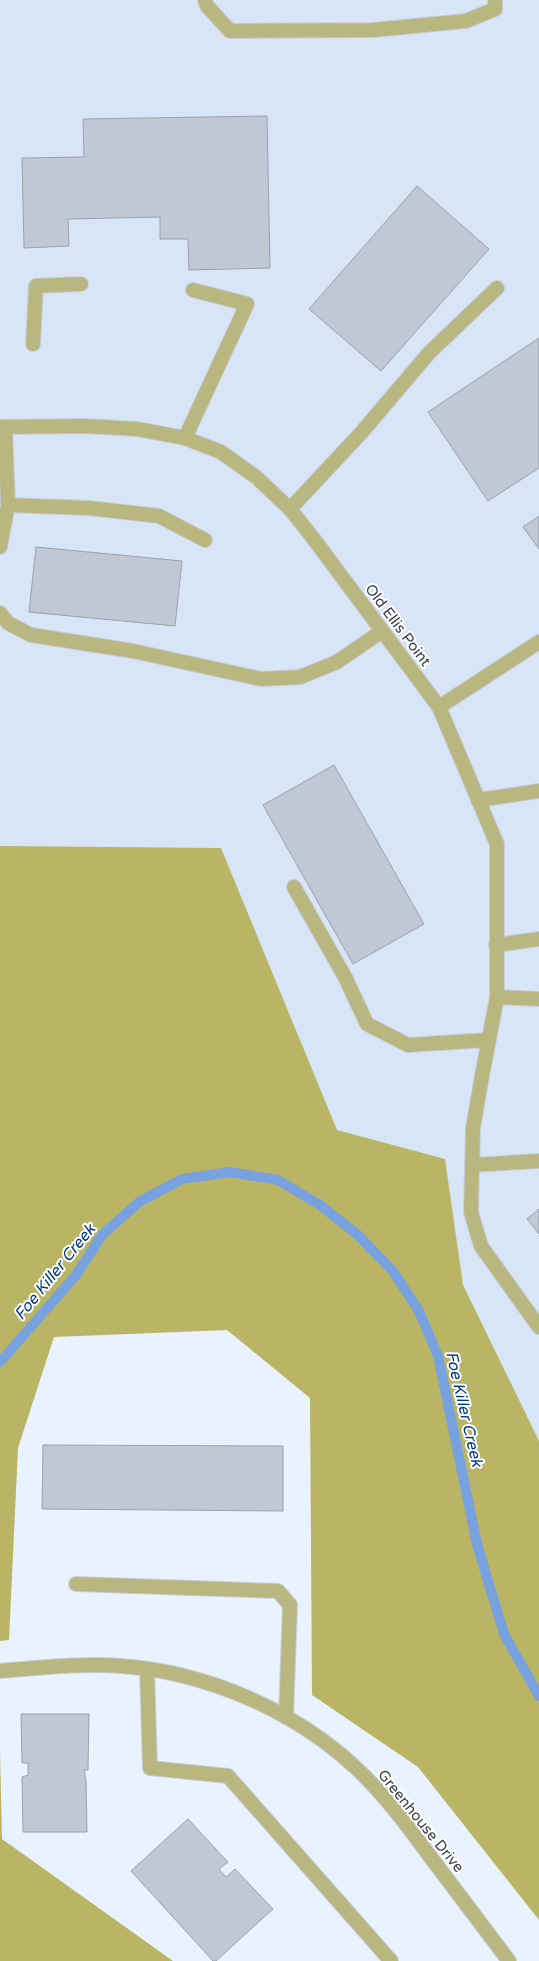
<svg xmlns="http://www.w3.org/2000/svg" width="539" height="1961" font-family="'Varela Round',sans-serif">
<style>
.built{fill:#d8e5f7}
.forest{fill:#b9b565}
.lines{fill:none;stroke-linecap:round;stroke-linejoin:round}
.stream{stroke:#77a1df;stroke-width:10}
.building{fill:#bfc8d4;stroke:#99a1ad}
.service-casing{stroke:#c6ced9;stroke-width:16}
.minor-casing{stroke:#c6ced9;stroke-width:16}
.service{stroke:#b9b680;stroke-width:14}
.minor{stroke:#b9b680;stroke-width:14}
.labels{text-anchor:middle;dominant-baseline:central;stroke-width:4;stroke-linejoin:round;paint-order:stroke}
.street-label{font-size:15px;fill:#3a3d42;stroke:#fff}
.water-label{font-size:16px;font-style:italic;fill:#003981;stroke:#fff}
</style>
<rect width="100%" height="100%" fill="#e9f2ff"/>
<!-- built -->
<path class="built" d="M0 0H539V1654L343 1279 0 1272Z"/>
<!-- forest -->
<path class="forest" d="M0 846 221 848 337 1130 445 1159 463 1285 539 1441V1920L418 1767 312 1695 310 1398 227 1330 54 1337 18 1448 9 1640 0 1641Z
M0 1750 2 1839 173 1961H0Z"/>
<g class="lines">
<!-- stream -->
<path class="stream" d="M0 1362 76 1275 102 1235 139 1202 182 1179 230 1172 278 1180 320 1205 358 1235 392 1270 419 1311 438 1356 477 1544 504 1634 539 1696"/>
</g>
<!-- building -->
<path class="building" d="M267 116 270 268 189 270 188 239H160V217L68 219 69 246 24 248 22 158 84 157 83 119Z
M417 186 489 249 381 371 309 309Z
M539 338V468L488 501 428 412Z
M539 516V549L523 527Z
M36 547 182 561 175 626 29 612Z
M334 765 424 924 353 964 263 805Z
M539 1209V1234L527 1219Z
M43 1445 283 1446V1511L42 1509Z
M21 1714H89L88 1770H84L86 1781 87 1832H23L22 1777 28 1775V1763H22Z
M188 1819 228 1862 219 1869 226 1877 235 1869 273 1909 216 1961H213L131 1871Z"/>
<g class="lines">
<defs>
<path id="service" d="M205 0 207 6 230 31 373 30 466 21 495 9V0
M33 344 36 286 81 284
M5 427 8 505 89 508 159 516 205 540
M185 438 247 304 193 290
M290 509 361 433 429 353 497 288
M0 547 8 505
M0 613 8 623 31 635 133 651 261 679 300 677 337 662 382 631
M439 707 539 642
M478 800 539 791
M294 887 345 977 367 1024 408 1045 488 1040
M496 945 539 939
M497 997 539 999
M482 1076 473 1128 471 1212 481 1246 539 1327
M472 1165 539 1161
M76 1584 278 1591 290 1605 286 1717
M147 1670 150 1768 228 1776 391 1961"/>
<path id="minor" d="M0 427 85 426 137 429 185 438 221 452 256 477 290 509 313 538 439 707 497 844V997L482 1076
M0 1671C40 1668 81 1663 121 1666 206 1672 294 1710 356 1768 384 1794 407 1825 429 1855 456 1891 483 1926 509 1961"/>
</defs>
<!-- service casing -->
<use href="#service" class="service-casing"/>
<!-- minor casing -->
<use href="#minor" class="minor-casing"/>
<!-- service -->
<use href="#service" class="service"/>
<!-- minor -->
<use href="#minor" class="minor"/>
</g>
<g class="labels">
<!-- street labels -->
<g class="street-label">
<text transform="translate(398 625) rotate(53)">Old Ellis Point</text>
<text transform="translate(421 1821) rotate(51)">Greenhouse Drive</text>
</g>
<!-- water labels -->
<g class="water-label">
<text transform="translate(55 1272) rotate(-51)">Foe Killer Creek</text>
<text transform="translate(464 1409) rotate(77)">Foe Killer Creek</text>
</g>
</g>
</svg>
